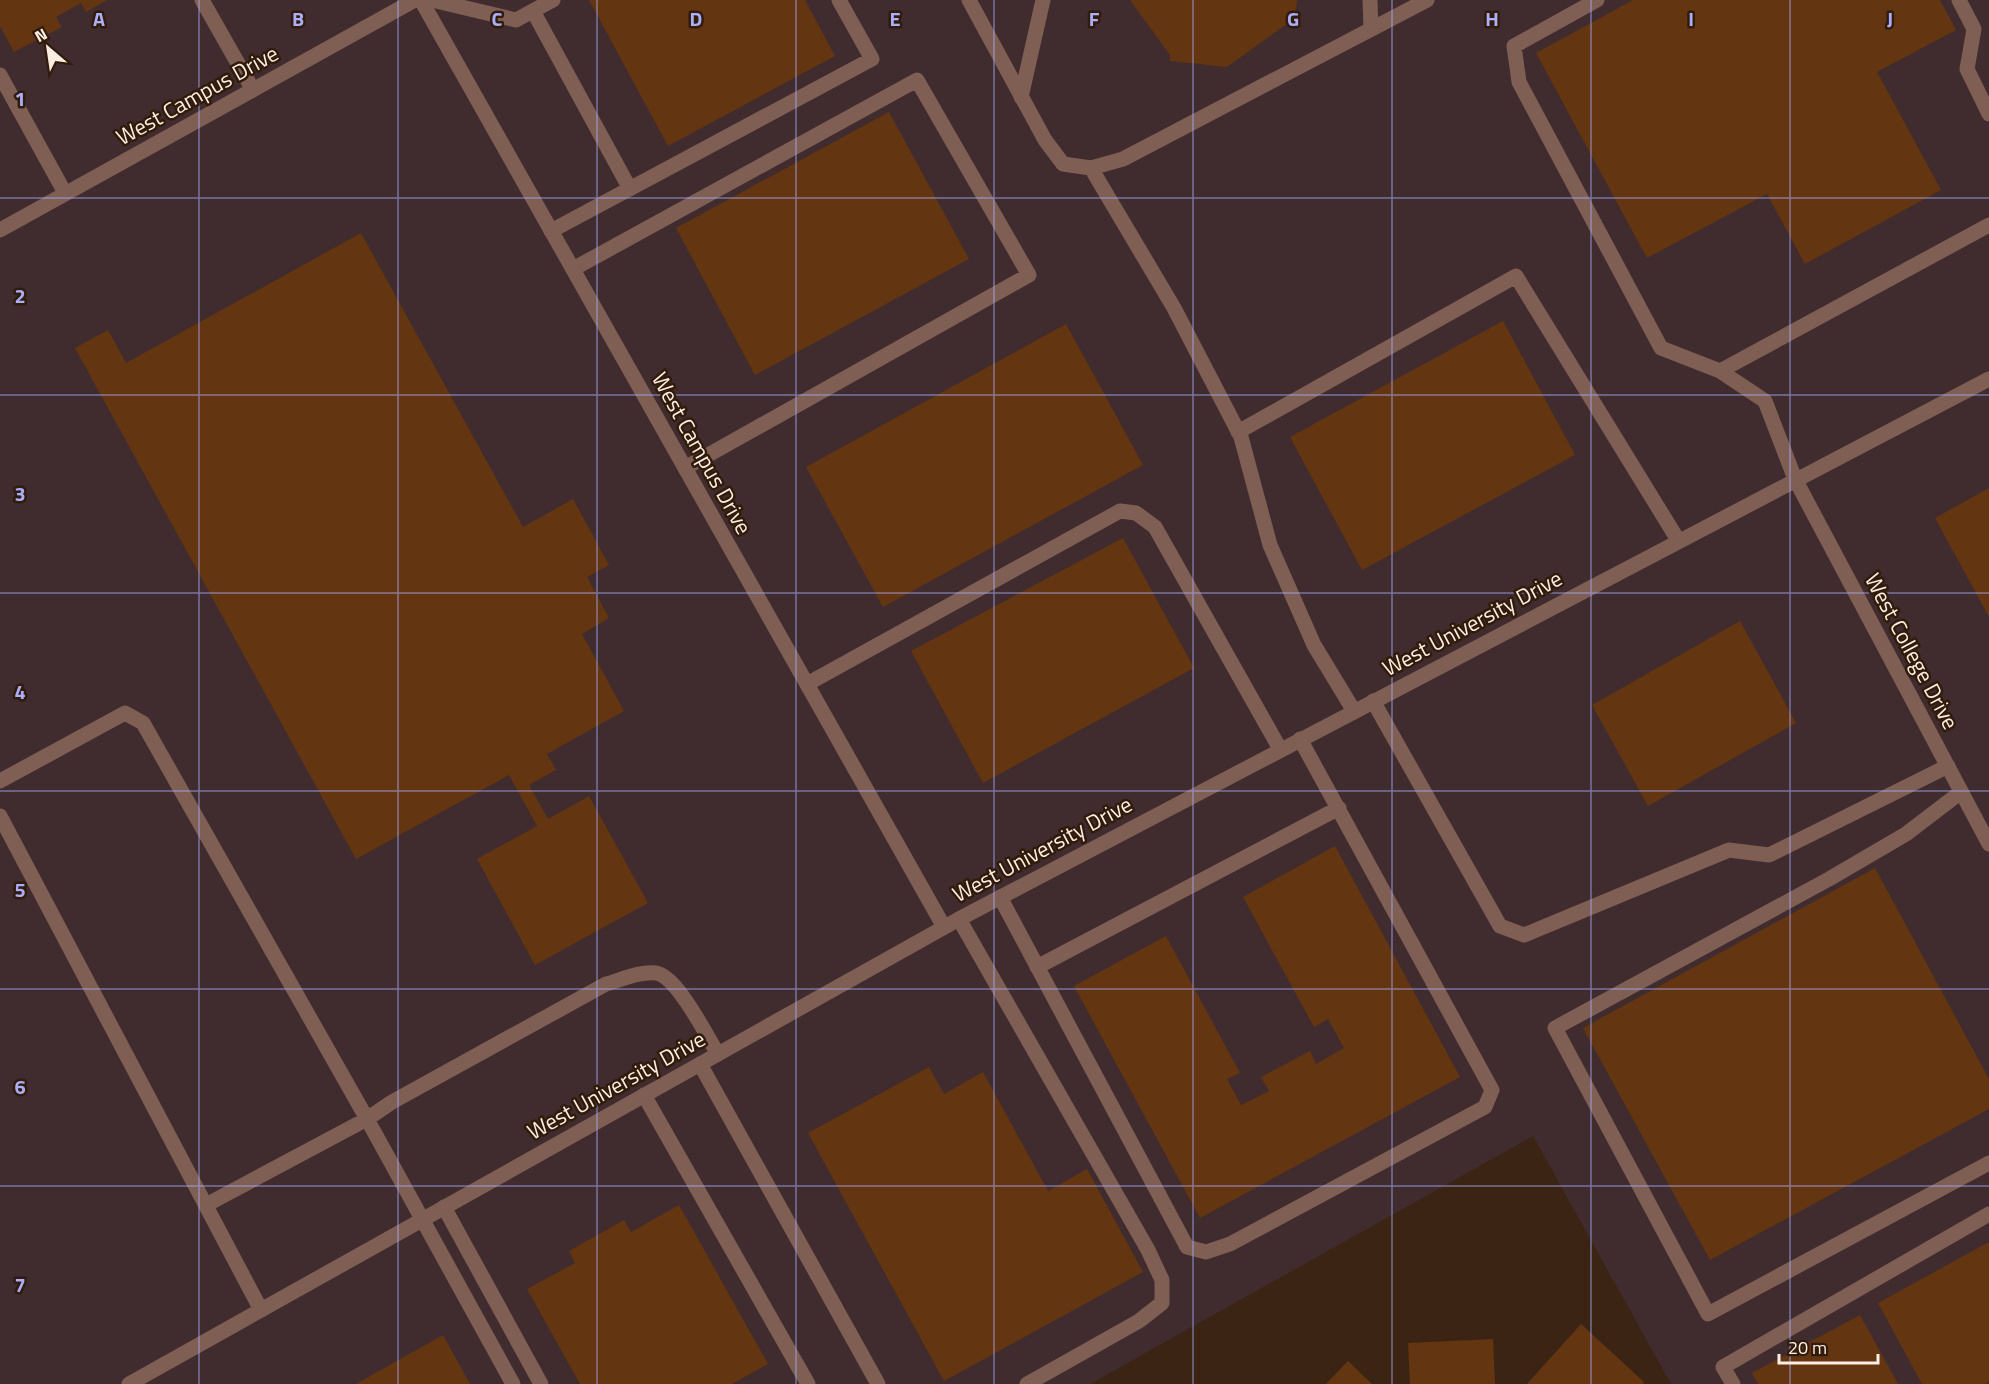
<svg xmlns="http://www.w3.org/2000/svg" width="1989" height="1384" font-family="'Titillium Web',sans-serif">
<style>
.industrial{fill:#402c2e}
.building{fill:#633510}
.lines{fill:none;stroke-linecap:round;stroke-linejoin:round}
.lane{stroke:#7f5e54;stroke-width:15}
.street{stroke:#7f5e54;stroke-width:15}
.grid{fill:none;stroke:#abaffb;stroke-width:1.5;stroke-opacity:0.55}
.labels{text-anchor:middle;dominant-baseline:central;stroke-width:5;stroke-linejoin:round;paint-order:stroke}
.street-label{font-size:22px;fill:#feede3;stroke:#311b0a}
.grid-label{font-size:20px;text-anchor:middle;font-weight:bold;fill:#abaffb;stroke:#311b0a;stroke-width:5;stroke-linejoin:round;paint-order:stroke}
</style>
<rect width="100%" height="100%" fill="#3c2414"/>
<!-- industrial -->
<path class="industrial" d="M0 0H1989V1384H1671L1533 1136 1090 1384H0Z"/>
<!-- building -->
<path class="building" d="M0 0H107L86 12 81 3 56 17 62 27 14 52 0 26Z
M589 0H805L835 56 668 146Z
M1130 0H1297L1295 18 1227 67 1170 61V55Z
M1633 0H1940L1956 30 1877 72 1941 190 1805 264 1767 194 1647 258 1536 53Z
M889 112 969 259 755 375 676 228Z
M361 233 523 527 573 499 609 565 587 577 609 618 582 634 624 711 547 754 556 770 529 785 548 819 589 796 648 903 535 965 477 859 537 826 509 775 356 859 75 348 108 330 126 363Z
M1503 321 1575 455 1362 570 1290 437Z
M1066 324 1143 465 883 607 806 467Z
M1989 488V617L1935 518Z
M1123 538 1194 668 983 783 911 651Z
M1740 621 1796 723 1648 806 1592 705Z
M1335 846 1460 1077 1200 1218 1074 986 1166 936 1240 1073 1227 1079 1241 1105 1269 1091 1261 1077 1310 1051 1316 1064 1344 1048 1328 1019 1314 1027 1243 897Z
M1875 868 1989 1079V1109L1710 1260 1583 1028Z
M929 1067 944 1094 983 1072 1048 1191 1087 1169 1143 1272 944 1381 808 1133Z
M679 1205 768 1364 732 1384H580L527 1289 575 1263 569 1251 624 1220 631 1232Z
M1989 1242V1382L1985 1384H1922L1878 1303Z
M1860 1315 1898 1384H1758L1752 1373Z
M1581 1324 1644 1382 1643 1384H1527Z
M443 1335 470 1384H356Z
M1493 1339 1495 1384H1410L1408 1343Z
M1348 1361 1372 1384H1326Z"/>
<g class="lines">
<!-- lane -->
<path class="lane" d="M202 0 253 90
M432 0 516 20 553 0
M969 0 1045 140 1063 164 1091 168 1123 159 1427 0
M1370 0 1371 29
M1597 0 1514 46 1519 82 1661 348 1720 371 1765 401 1795 479
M1959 0 1974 29 1967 69 1989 114
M533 11 630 189
M0 75 65 193
M1021 97 1043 0
M1091 168 1174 308 1241 437 1270 545 1314 645 1354 711
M551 231 872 59 839 0
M573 269 917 80 1029 275 685 468
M1720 371 1989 225
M1238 432 1516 276 1678 540
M807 684 1120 511 1136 513 1155 527 1280 749
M1373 701 1500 926 1524 935 1729 850 1769 855 1948 766
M0 781 125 713 143 723 367 1119 206 1205
M1961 792 1906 834 1829 879 1555 1028 1708 1314 1989 1163
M0 816 261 1310
M1000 897 1187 1247 1206 1252 1230 1244 1485 1107 1492 1090 1300 739
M959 919 1148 1250 1162 1280V1303L1139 1321 1027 1384
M1037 967 1339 808
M700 1064 878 1384
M644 1095 808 1384
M444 1207 541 1384
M513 1384 367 1119 392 1102 606 984C621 980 640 971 656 973 677 976 706 1035 718 1054
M1733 1384 1723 1367 1989 1214"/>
<!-- street -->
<path class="street" d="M421 0 944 927
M0 230 415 0
M1795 479 1989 844
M129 1384 959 919 1989 379"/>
</g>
<!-- grid -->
<path class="grid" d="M199 0V1384M398 0V1384M597 0V1384M796 0V1384M994 0V1384M1193 0V1384M1392 0V1384M1591 0V1384M1790 0V1384M0 198H1989M0 395H1989M0 593H1989M0 791H1989M0 989H1989M0 1186H1989"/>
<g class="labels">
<!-- street labels -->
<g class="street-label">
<text transform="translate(197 95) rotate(-29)">West Campus Drive</text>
<text transform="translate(702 453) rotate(61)">West Campus Drive</text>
<text transform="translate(1472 623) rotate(-28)">West University Drive</text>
<text transform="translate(1912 651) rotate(62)">West College Drive</text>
<text transform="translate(1042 849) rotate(-28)">West University Drive</text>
<text transform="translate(616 1085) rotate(-29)">West University Drive</text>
</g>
</g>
<g class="grid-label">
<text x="99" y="26">A</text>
<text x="298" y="26">B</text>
<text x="497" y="26">C</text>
<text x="696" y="26">D</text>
<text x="895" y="26">E</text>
<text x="1094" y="26">F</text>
<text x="1293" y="26">G</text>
<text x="1492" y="26">H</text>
<text x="1691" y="26">I</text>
<text x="1890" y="26">J</text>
<text x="20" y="106">1</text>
<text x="20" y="303">2</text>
<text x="20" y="501">3</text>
<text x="20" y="699">4</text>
<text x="20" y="897">5</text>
<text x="20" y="1094">6</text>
<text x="20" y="1292">7</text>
</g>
<!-- north arrow -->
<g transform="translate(48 48) rotate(331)" stroke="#311b0a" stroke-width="4.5" paint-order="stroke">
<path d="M0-4.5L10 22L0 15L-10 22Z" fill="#feede3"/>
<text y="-9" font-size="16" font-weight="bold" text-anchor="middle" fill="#feede3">N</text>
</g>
<!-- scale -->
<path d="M1779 1354v9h99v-9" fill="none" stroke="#feede3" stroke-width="3"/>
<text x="1788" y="1354" font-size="18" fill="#feede3" stroke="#311b0a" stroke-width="4.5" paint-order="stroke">20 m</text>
</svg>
